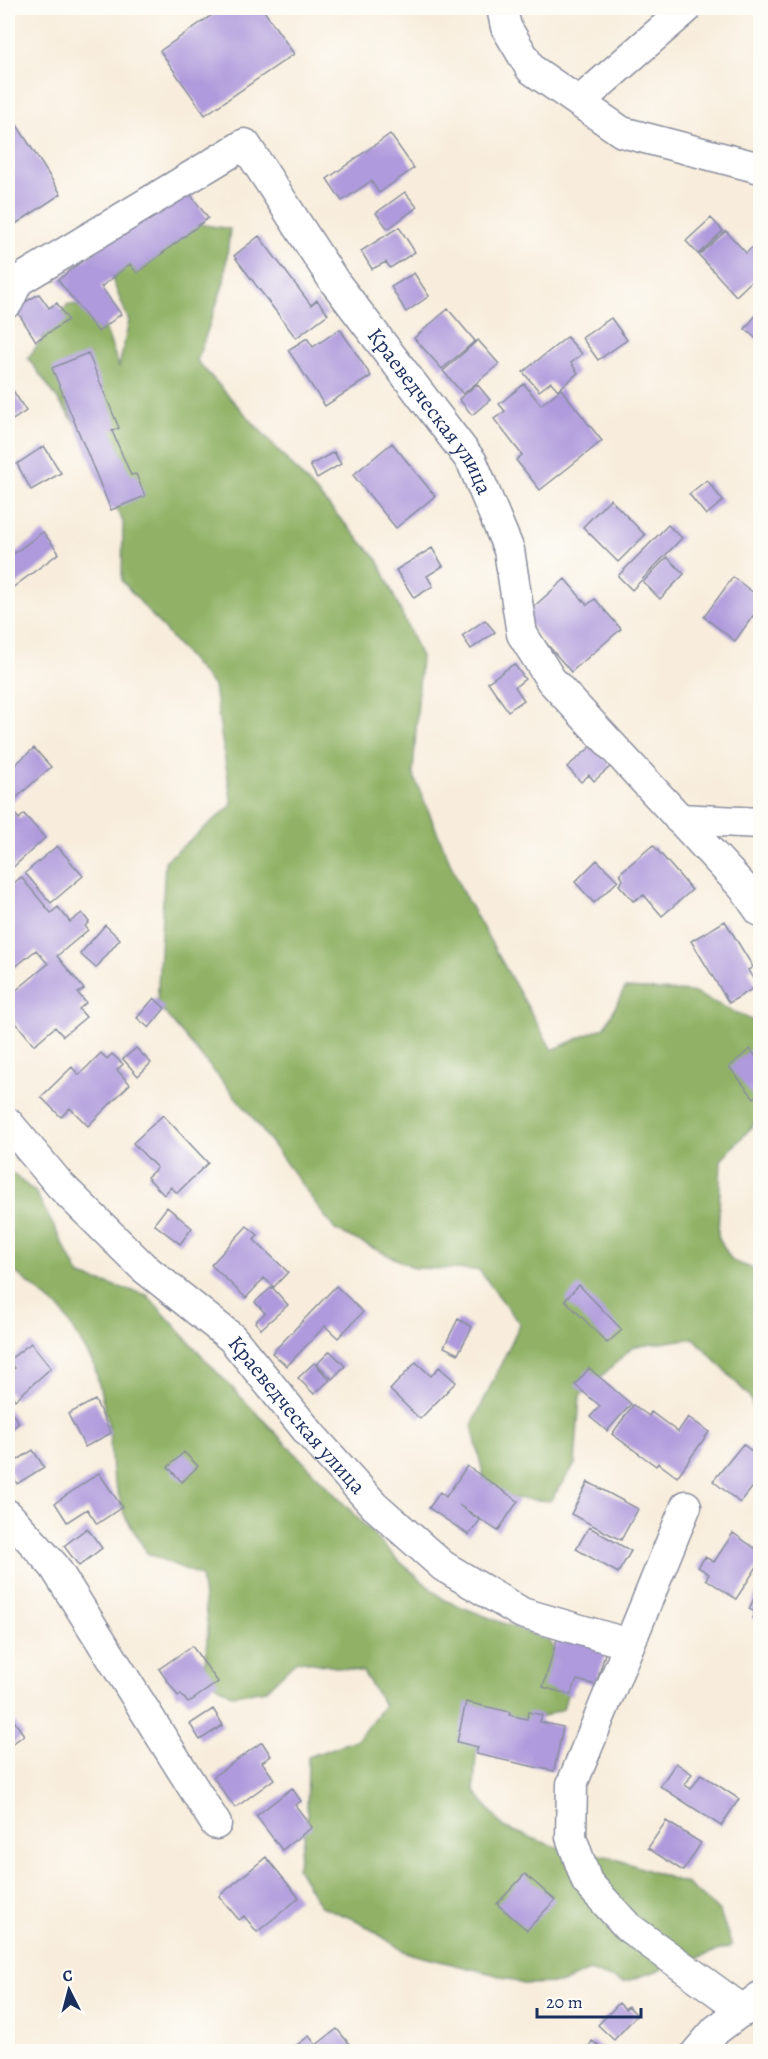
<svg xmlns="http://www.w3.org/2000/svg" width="768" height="2059" font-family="Alegreya,serif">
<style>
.forest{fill:#91b266;stroke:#567062;stroke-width:1.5}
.building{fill:#ae9adc}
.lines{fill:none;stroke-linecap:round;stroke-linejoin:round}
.minor-casing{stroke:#8a8e9d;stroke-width:33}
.minor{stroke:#fff;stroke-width:30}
.labels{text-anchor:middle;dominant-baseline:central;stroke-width:4.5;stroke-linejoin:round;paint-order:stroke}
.street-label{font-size:22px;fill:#1b2f5e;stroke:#fdfcf7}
</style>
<rect width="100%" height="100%" fill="#fdfcf7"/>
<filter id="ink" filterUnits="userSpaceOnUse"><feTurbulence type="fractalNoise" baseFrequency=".0167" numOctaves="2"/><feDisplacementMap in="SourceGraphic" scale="12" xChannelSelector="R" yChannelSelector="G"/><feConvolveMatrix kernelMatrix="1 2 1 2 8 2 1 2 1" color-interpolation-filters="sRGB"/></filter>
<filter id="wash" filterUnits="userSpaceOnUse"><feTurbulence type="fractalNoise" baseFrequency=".008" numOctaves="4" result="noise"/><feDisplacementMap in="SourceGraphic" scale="24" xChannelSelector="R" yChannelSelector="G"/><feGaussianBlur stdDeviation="1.35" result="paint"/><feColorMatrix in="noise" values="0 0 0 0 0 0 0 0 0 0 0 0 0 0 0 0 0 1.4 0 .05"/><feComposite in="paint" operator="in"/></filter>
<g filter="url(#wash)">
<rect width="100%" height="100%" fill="#f8eddc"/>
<!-- forest -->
<path class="forest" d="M188 222 230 229 224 282 197 361 378 560 421 657 413 774 462 891 552 1050 605 1027 625 988 692 992 760 1024V1118L721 1160 718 1236 732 1261 760 1271V1424L749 1396 694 1338 633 1347 580 1396 575 1464 550 1501 488 1496 472 1425 520 1324 479 1270 415 1268 335 1230 250 1114 157 1004 165 861 232 805 214 687 122 581 123 522 75 423 28 358 68 304 98 307 119 367 129 321 112 279 136 251Z
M8 1170 36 1193 80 1276 147 1295 213 1368 397 1559 444 1600 549 1641 571 1681 563 1709 535 1720 493 1718 476 1754 474 1790 503 1827 553 1846 610 1857 687 1884 720 1912 732 1946 624 1982 589 1971 562 1983 523 1984 493 1974 407 1953 358 1921 320 1906 297 1868 307 1822 308 1757 358 1739 384 1705 363 1672 297 1660 266 1690 232 1695 204 1676 208 1629 201 1576 147 1553 125 1516 112 1473 109 1427 94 1364 62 1311 8 1266Z"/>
<g id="blocks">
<!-- building -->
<path class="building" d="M222 8H262L294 54 205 115 160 51Z
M8 111 61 194 8 229Z
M390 134 414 168 379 193 371 181 342 201 327 179Z
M182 183 208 218 137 273 130 264 101 287 121 314 98 332 58 280Z
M405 192 417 207 388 229 376 213Z
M711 218 723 231 698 254 686 241Z
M399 227 415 252 390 268 386 262 372 269 361 251Z
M726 231 746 253 755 245 760 252 758 264 760 273 736 296 699 255Z
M259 236 311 305 317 300 328 314 296 338 234 256Z
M414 273 429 296 406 312 391 287Z
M39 294 49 308 57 303 68 320 36 341 15 308Z
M448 309 475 341 442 369 414 338Z
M760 310V342L745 329Z
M611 318 627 340 598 360 582 338Z
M340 329 371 376 325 406 288 350 307 338 313 347Z
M567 337 582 354 571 363 578 373 558 390 551 382 539 391 523 372Z
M478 340 499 364 463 394 443 371Z
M88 353 119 428 112 431 131 475 136 474 145 496 111 510 52 368Z
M477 384 490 400 472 415 459 399Z
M524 384 541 405 561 389 602 441 540 490 516 460 522 455 494 419 505 411 499 404Z
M12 389 26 411 8 423V391Z
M392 443 435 496 396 528 353 475Z
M44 446 61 473 31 490 17 464Z
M334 452 341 464 317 478 310 465Z
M707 480 723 501 706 515 689 494Z
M610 499 645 535 618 562 583 527Z
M668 525 682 538 632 590 618 576Z
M43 532 59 553 8 591V558Z
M432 548 443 566 427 576 433 586 414 598 396 570Z
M667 557 684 574 660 599 643 582Z
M733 577 760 598V606L735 641 704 617Z
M565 579 587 605 595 599 621 629 571 672 523 616Z
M485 620 495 632 471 649 462 636Z
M514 664 525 679 515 687 524 700 508 711 488 682Z
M593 745 611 766 594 781 589 775 581 782 567 767Z
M34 748 51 767 8 805V771Z
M12 810 19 819 24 814 45 838 8 872V814Z
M653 845 692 890 662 916 644 895 633 901 619 885 623 880 620 873Z
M57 846 83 876 51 903 25 873Z
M597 860 618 881 594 903 575 882Z
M21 877 51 913 58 907 70 922 82 913 89 922 85 926 88 930 57 956 84 989 78 993 86 1003 79 1009 86 1017 63 1036 55 1027 34 1045 8 1013V997L48 964 36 950 8 973V888Z
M725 921 753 967 748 970 757 986 729 1003 691 941Z
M105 925 120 939 96 968 80 954Z
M154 998 165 1008 149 1028 137 1018Z
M136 1048 151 1063 138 1076 123 1059Z
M750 1049 760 1062V1092L754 1098 729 1067Z
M101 1053 107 1059 112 1054 123 1064 117 1070 130 1084 88 1126 70 1108 61 1117 41 1097 72 1067 79 1075Z
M163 1115 208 1163 177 1193 171 1187 164 1195 147 1177 157 1168 133 1143Z
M167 1207 192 1228 180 1244 154 1224Z
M247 1226 258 1235 254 1240 288 1272 274 1287 264 1278 246 1298 211 1265Z
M579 1285 622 1330 607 1343 565 1300Z
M336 1286 363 1312 338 1338 325 1326 287 1366 272 1353Z
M272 1287 288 1305 261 1329 255 1322 265 1313 255 1302Z
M458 1319 472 1327 458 1354 444 1347Z
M31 1343 51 1368 15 1400 8 1390V1373L15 1368 9 1360Z
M330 1351 345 1366 332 1379 317 1364Z
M416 1362 431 1376 439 1367 456 1382 420 1419 390 1390Z
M314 1363 330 1380 314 1394 298 1378Z
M589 1368 631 1404 607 1431 590 1417 600 1406 575 1385Z
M95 1400 111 1433 85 1447 68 1414Z
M633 1405 649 1416 651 1412 678 1432 688 1417 709 1432 677 1477 658 1463 656 1466 612 1434Z
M8 1408 19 1423 8 1432Z
M743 1444 760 1458V1478L740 1503 713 1481Z
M33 1450 44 1467 17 1484 8 1466Z
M184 1452 198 1466 182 1482 168 1467Z
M467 1466 518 1501 498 1531 459 1505 480 1520 469 1535 429 1508 440 1492 446 1497Z
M99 1473 122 1507 97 1524 87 1509 67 1522 55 1503Z
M588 1482 638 1509 621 1540 571 1514Z
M589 1527 631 1551 618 1573 576 1549Z
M87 1528 102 1548 79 1566 64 1546Z
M733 1533 760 1552V1562L736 1599 706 1579 709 1574 698 1567 705 1557 714 1562Z
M760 1586V1623L752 1618 755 1612 749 1609Z
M560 1629 608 1643 596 1685 577 1680 571 1695 543 1687Z
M192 1646 218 1682 188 1703 181 1694 178 1696 159 1669Z
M466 1702 510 1712 509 1715 527 1719 528 1712 542 1715 540 1722 563 1727 554 1771 476 1754 478 1747 457 1742Z
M213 1709 223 1725 200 1740 190 1724Z
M14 1721 24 1735 8 1747V1725Z
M262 1742 271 1756 262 1762 274 1779 235 1808 213 1777Z
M676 1763 692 1774 685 1785 691 1789 701 1774 739 1799 721 1826 660 1786Z
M292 1788 301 1801 295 1805 312 1827 282 1850 256 1816Z
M666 1821 701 1843 683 1871 648 1848Z
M266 1857 299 1898 257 1932 244 1916 239 1920 219 1896Z
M525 1874 555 1900 527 1930 497 1904Z
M619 2003 625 2009 628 2006 637 2015 614 2040 598 2025Z
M337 2029 356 2052H302L297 2045 309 2036 316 2045Z
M592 2041 609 2052H586Z"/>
</g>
</g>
<g filter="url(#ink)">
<use href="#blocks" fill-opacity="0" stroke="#8a8e9d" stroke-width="1.5"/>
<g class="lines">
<defs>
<g id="minor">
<path d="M502 8 506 27 531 69 622 132 760 168"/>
<path d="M579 102 687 8"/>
<path id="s1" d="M8 302 18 281 245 144 334 281 472 462 509 550 522 634 551 680 743 887 760 911"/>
<path d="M679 819 760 823"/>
<path id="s2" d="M8 1123 60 1185 143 1267 232 1338 310 1434 374 1505 443 1566 522 1613 629 1644"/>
<path d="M686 1506 572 1784 571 1837 587 1882 628 1927 744 2011"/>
<path d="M8 1515 54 1566 216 1824"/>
<path d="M697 2052 716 2030 760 1997"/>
</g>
</defs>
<!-- minor casing -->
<use href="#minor" class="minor-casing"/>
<!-- minor -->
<use href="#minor" class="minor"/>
</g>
</g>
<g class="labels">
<!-- street labels -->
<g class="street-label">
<text stroke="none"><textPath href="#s1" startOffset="614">Краеведческая улица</textPath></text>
<text stroke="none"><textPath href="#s2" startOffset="412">Краеведческая улица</textPath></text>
</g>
</g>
<!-- margin -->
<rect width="768" height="2059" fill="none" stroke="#fdfcf7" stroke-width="30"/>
<!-- north arrow -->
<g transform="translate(69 1990) rotate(354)" stroke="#fdfcf7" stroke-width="4.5" paint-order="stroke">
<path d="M0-4.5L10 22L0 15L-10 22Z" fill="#1b2f5e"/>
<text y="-9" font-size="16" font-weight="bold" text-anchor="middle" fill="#1b2f5e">С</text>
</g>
<!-- scale -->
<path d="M537 2008v9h104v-9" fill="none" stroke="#1b2f5e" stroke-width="3"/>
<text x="546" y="2008" font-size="18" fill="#1b2f5e" stroke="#fdfcf7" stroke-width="4.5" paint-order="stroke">20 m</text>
</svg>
